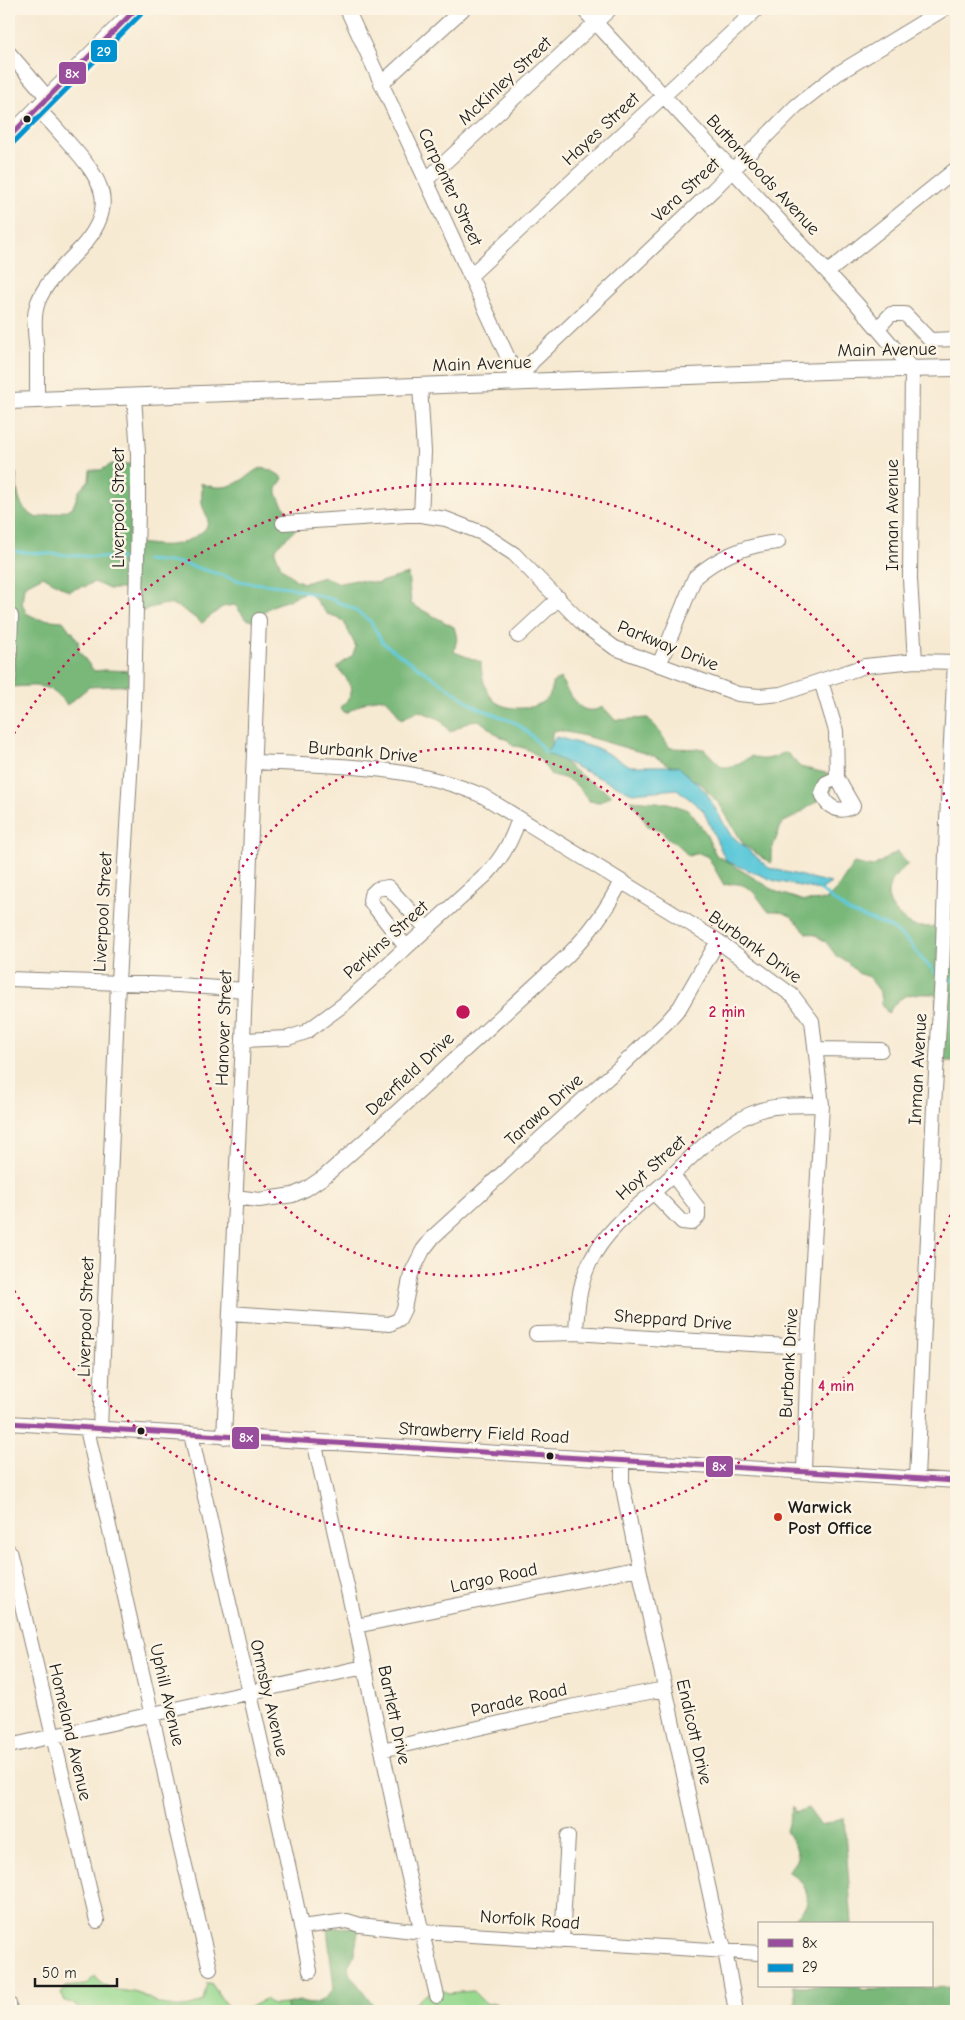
<svg xmlns="http://www.w3.org/2000/svg" width="965" height="2020" font-family="'Comic Neue',sans-serif">
<style>
.green{fill:#98d88f;stroke:#5a7a56}
.forest{fill:#7ab87a;stroke:#4b6a4b}
.water{fill:#5fc9d9;stroke:#3e727a}
.lines{fill:none;stroke-linecap:round;stroke-linejoin:round}
.stream{stroke:#5fc9d9;stroke-width:3}
.minor-casing{stroke:#8a8378;stroke-width:16}
.major-casing{stroke:#8a8378;stroke-width:18}
.minor{stroke:#fff;stroke-width:14}
.major{stroke:#fff;stroke-width:16}
.bus-1-casing{stroke:#fcf5e5;stroke-width:9}
.bus-2-casing{stroke:#fcf5e5;stroke-width:9}
.bus-1{stroke:#994d9d;stroke-width:5}
.bus-2{stroke:#0092d0;stroke-width:5}
.ring{fill:none;stroke:#c2185b;stroke-width:2.5;stroke-dasharray:2.5 5}
.bus-dot{fill:#1c1c1c;stroke:#fcf5e5;stroke-width:2}
.poi-dot{fill:#c8321e;stroke:#fcf5e5;stroke-width:2}
.labels{text-anchor:middle;dominant-baseline:central;stroke-width:5;stroke-linejoin:round;paint-order:stroke}
.street-label{font-size:18px;fill:#1c1c1c;stroke:#fcf5e5}
.poi-label{font-size:18px;font-weight:bold;fill:#1c1c1c;stroke:#fcf5e5;text-anchor:start}
.centre{fill:#c2185b;stroke:#fcf5e5;stroke-width:2.5}
.ring-label{font-size:15px;text-anchor:middle;font-weight:bold;fill:#c2185b;stroke:#fcf5e5;stroke-width:5;stroke-linejoin:round;paint-order:stroke}
.line-badge{stroke:#fcf5e5;stroke-width:2}
.badge-label{font-size:14px;text-anchor:middle;font-weight:bold;fill:#fff}
</style>
<rect width="100%" height="100%" fill="#fcf5e5"/>
<filter id="ink" filterUnits="userSpaceOnUse"><feTurbulence type="fractalNoise" baseFrequency=".02" numOctaves="2"/><feDisplacementMap in="SourceGraphic" scale="10" xChannelSelector="R" yChannelSelector="G"/><feConvolveMatrix kernelMatrix="1 2 1 2 8 2 1 2 1" color-interpolation-filters="sRGB"/></filter>
<filter id="wash" filterUnits="userSpaceOnUse"><feTurbulence type="fractalNoise" baseFrequency=".0096" numOctaves="4" result="noise"/><feDisplacementMap in="SourceGraphic" scale="20" xChannelSelector="R" yChannelSelector="G"/><feGaussianBlur stdDeviation="1.12" result="paint"/><feColorMatrix in="noise" values="0 0 0 0 0 0 0 0 0 0 0 0 0 0 0 0 0 1.4 0 .05"/><feComposite in="paint" operator="in"/></filter>
<g filter="url(#wash)">
<rect width="100%" height="100%" fill="#f7ead3"/>
<!-- green -->
<path class="green" d="M95 1976C109 1994 117 1988 137 1993 144 1995 151 2000 158 2003 174 2009 188 2009 203 2001L207 1983H211L228 2008 233 2011H81L72 2003 65 2001 61 1994 66 1987 85 1985Z
M432 1986 448 1993 473 1991 486 2004 495 2003 502 2007 510 2005 512 2011H419L414 2003 430 1992Z
M265 1999 273 2005 287 2004 288 2011H243Z"/>
<!-- forest -->
<path class="forest" d="M112 464H134L139 543C163 546 175 548 196 536 200 533 206 530 207 525 210 516 202 510 202 502 201 496 203 490 201 483 217 490 231 488 245 478 249 475 254 471 258 469 266 466 278 474 283 478 282 481 278 485 277 489 275 498 292 518 299 523 293 537 280 538 275 552L281 567 296 580 304 583 324 577 340 583 356 580 377 583 408 574 411 604 454 627 457 638 454 652 481 662C481 675 485 696 499 704 516 713 555 708 552 683L560 678C571 696 579 719 603 707L615 720 648 718 657 728 670 748 704 749 722 767H732L752 756C764 763 774 757 786 752L800 767 834 775 831 791 796 816 782 823 771 852V863L744 845 720 805 702 785 654 756 585 736 557 730 552 732C552 737 551 743 553 748 563 767 593 783 612 795L600 802 589 801C577 784 573 779 551 775 541 760 533 747 513 746L508 740 496 734 479 720 470 721 450 732 440 719 419 711 401 719C398 714 394 707 389 702 378 691 357 708 345 713L340 707C360 691 350 683 337 667L352 656 356 647 344 622 337 617 327 614 309 592C298 593 293 599 283 602 271 605 262 611 258 624L245 618 235 605 222 607 202 623C172 601 171 599 136 614L135 589H109L94 582 84 587 83 586 69 591 43 576 24 586 22 603 26 613 38 619 63 621 71 632 72 631 78 641 79 651 94 671 105 670 134 671 133 685 89 687 67 705C48 681 37 686 9 687V472L16 473C18 495 16 507 37 518 50 514 62 513 73 507L79 491 89 480 90 470H101Z
M631 800 668 803 689 810 705 832 716 855 777 892 804 901 826 900 837 889 854 863 872 867 897 852 908 864C888 880 878 898 902 918 905 921 910 925 914 926 923 928 933 926 942 926L946 915H955L956 918V1061H939L936 994C912 994 901 991 888 1014L882 1003 881 993 869 977 858 973 846 961 837 957 826 942 815 935 807 933 791 916 778 911H768C755 894 748 879 724 885L708 857 699 853 688 856 681 847 668 839 661 830 648 826Z
M793 1806 795 1813 808 1808 821 1826 844 1818 852 1924H788C793 1918 801 1914 805 1907 813 1893 799 1877 787 1871 805 1855 796 1848 786 1831Z
M359 1927 354 1955 348 1966 349 1973 378 2011H288L287 2004 299 2001C315 2008 325 2000 334 1988L327 1928Z
M793 1986H859L863 1990 956 1987V2011H786L796 2001V1992Z"/>
<!-- water -->
<path class="water" d="M556 737 599 749 630 766H678L706 792 730 834 769 868 831 883 820 890 775 881 726 861 703 810 677 789 632 793 546 753Z"/>
<g class="lines">
<!-- stream -->
<path class="stream" d="M9 551 128 559
M146 560 182 563 244 582 289 587 331 599 352 608 370 621 383 643 476 707 516 723 532 736 546 753
M820 890 849 912 890 927 908 941 922 959 937 974
M945 977 956 981"/>
</g>
</g>
<g filter="url(#ink)">
<g class="lines">
<defs>
<path id="minor" d="M347 9 509 360 517 382
M583 9 856 303 912 369 910 579 915 661
M9 53 48 98
M382 83 463 9
M37 108C48 119 58 130 68 142 102 180 120 205 80 249 65 265 46 281 38 302 32 318 36 338 37 355 37 370 37 385 37 400
M426 180 610 9
M828 272 956 169
M471 275 757 9
M878 328 891 314H905L930 340 956 339
M517 382 532 362 713 190 796 106 837 74 944 9
M420 386 424 452 421 515
M283 523 407 515H421L446 519 482 533 514 554 584 625 615 648 738 694 759 696 781 694 865 666 915 661 956 662
M518 636 559 598
M659 665 695 577C718 557 747 545 778 542
M9 679 11 616
M821 681 836 731 837 778 826 783 822 793C826 808 840 814 853 806L837 778
M255 762C332 766 411 764 483 796L718 941 793 996 812 1021 822 1105 808 1347 804 1471
M406 947 370 901 371 895 377 889 388 887 427 929
M9 979 179 985 245 990
M243 1040 288 1038 306 1032 343 1005 487 874C502 858 513 838 519 818
M816 1049 881 1050
M653 1192 682 1222 691 1223 698 1217V1208L672 1174
M235 1197 259 1200 293 1195 306 1189 325 1176 397 1112 566 957C589 934 607 910 621 881
M230 1313 390 1324 399 1319 404 1309 411 1274 423 1250 434 1236 587 1096 618 1069 666 1023 680 1007 718 941
M576 1333C577 1309 579 1284 590 1262 607 1228 637 1207 665 1182 694 1155 722 1123 761 1110 780 1104 803 1106 822 1105
M536 1334 576 1333 679 1340 808 1347
M9 1423 956 1481
M87 1429 163 1765 174 1820 210 1969
M100 1429 118 982 134 706 138 508V453L134 397
M191 1434C230 1613 275 1791 310 1971
M224 1437 243 1040 259 620
M314 1441 356 1626 407 1869 437 1996
M622 1460V1483L639 1568 716 1922 725 1951 736 2011
M917 1478 934 1106 942 976 947 821 955 662
M9 1551 97 1921
M356 1626 639 1568
M9 1746 364 1667
M382 1750 570 1707 665 1689
M301 1927 347 1921 360 1925 423 1932 759 1953
M562 1941 568 1836
M9 2004 10 2011"/>
<path id="major" d="M9 137 136 9
M9 401 852 370 956 368"/>
</defs>
<!-- minor casing -->
<use href="#minor" class="minor-casing"/>
<!-- major casing -->
<use href="#major" class="major-casing"/>
<!-- minor -->
<use href="#minor" class="minor"/>
<!-- major -->
<use href="#major" class="major"/>
<defs>
<path id="bus-1" d="M9 137 136 9
M9 1423 956 1481"/>
<path id="bus-2" d="M14 142 141 14"/>
</defs>
<!-- bus-1 casing -->
<use href="#bus-1" class="bus-1-casing"/>
<!-- bus-2 casing -->
<use href="#bus-2" class="bus-2-casing"/>
<!-- bus-1 -->
<use href="#bus-1" class="bus-1"/>
<!-- bus-2 -->
<use href="#bus-2" class="bus-2"/>
</g>
</g>
<!-- distance rings -->
<g class="ring">
<circle cx="463" cy="1012" r="264"/>
<path d="M956 1201A528 528 0 0 1 10 1284M10 740A528 528 0 0 1 956 823"/>
</g>
<!-- markers -->
<g class="bus-dot">
<circle cx="27" cy="119" r="4.5"/>
<circle cx="141" cy="1431" r="4.5"/>
<circle cx="550" cy="1456" r="4.5"/>
</g>
<circle class="poi-dot" cx="778" cy="1517" r="5"/>
<g class="labels">
<!-- street labels -->
<g class="street-label">
<text transform="translate(505 81) rotate(-43)">McKinley Street</text>
<text transform="translate(601 129) rotate(-43)">Hayes Street</text>
<text transform="translate(763 175) rotate(47)">Buttonwoods Avenue</text>
<text transform="translate(450 187) rotate(65)">Carpenter Street</text>
<text transform="translate(686 190) rotate(-43)">Vera Street</text>
<text transform="translate(887 350) rotate(-1)">Main Avenue</text>
<text transform="translate(482 364) rotate(-2)">Main Avenue</text>
<text transform="translate(118 508) rotate(-90)">Liverpool Street</text>
<text transform="translate(892 515) rotate(-90)">Inman Avenue</text>
<text transform="translate(668 646) rotate(22)">Parkway Drive</text>
<text transform="translate(363 752) rotate(5)">Burbank Drive</text>
<text transform="translate(103 912) rotate(-87)">Liverpool Street</text>
<text transform="translate(386 940) rotate(-42)">Perkins Street</text>
<text transform="translate(755 947) rotate(36)">Burbank Drive</text>
<text transform="translate(224 1028) rotate(-88)">Hanover Street</text>
<text transform="translate(918 1069) rotate(-87)">Inman Avenue</text>
<text transform="translate(410 1074) rotate(-43)">Deerfield Drive</text>
<text transform="translate(544 1110) rotate(-42)">Tarawa Drive</text>
<text transform="translate(651 1168) rotate(-42)">Hoyt Street</text>
<text transform="translate(86 1317) rotate(-88)">Liverpool Street</text>
<text transform="translate(673 1320) rotate(4)">Sheppard Drive</text>
<text transform="translate(789 1363) rotate(-87)">Burbank Drive</text>
<text transform="translate(484 1433) rotate(3)">Strawberry Field Road</text>
<text transform="translate(494 1578) rotate(-12)">Largo Road</text>
<text transform="translate(167 1695) rotate(77)">Uphill Avenue</text>
<text transform="translate(269 1698) rotate(77)">Ormsby Avenue</text>
<text transform="translate(519 1700) rotate(-13)">Parade Road</text>
<text transform="translate(394 1715) rotate(78)">Bartlett Drive</text>
<text transform="translate(70 1732) rotate(77)">Homeland Avenue</text>
<text transform="translate(694 1732) rotate(77)">Endicott Drive</text>
<text transform="translate(530 1920) rotate(4)">Norfolk Road</text>
</g>
<!-- poi labels -->
<g class="poi-label">
<text x="788" y="1507">Warwick<tspan x="788" dy="21">Post Office</tspan></text>
</g>
</g>
<circle cx="463" cy="1012" r="8" class="centre"/>
<g class="ring-label">
<text x="727" y="1017">2 min</text>
<text x="836" y="1391">4 min</text>
</g>
<g class="line-badge">
<rect x="90" y="39" width="28" height="24" rx="5" fill="#0092d0"/>
<rect x="58" y="61" width="29" height="24" rx="5" fill="#994d9d"/>
<rect x="231" y="1426" width="29" height="24" rx="5" fill="#994d9d"/>
<rect x="705" y="1455" width="29" height="23" rx="5" fill="#994d9d"/>
</g>
<g class="badge-label">
<text x="104" y="56">29</text>
<text x="72" y="78">8x</text>
<text x="246" y="1442">8x</text>
<text x="719" y="1471">8x</text>
</g>
<!-- margin -->
<rect width="965" height="2020" fill="none" stroke="#fcf5e5" stroke-width="30"/>
<!-- legend -->
<rect x="758" y="1922" width="175" height="65" fill="#fcf5e5" stroke="#a29e95"/>
<rect x="768" y="1939" width="25" height="8" fill="#994d9d" stroke="#a29e95"/>
<text x="802" y="1948" font-size="15" fill="#1c1c1c">8x</text>
<rect x="768" y="1964" width="25" height="8" fill="#0092d0" stroke="#a29e95"/>
<text x="802" y="1972" font-size="15" fill="#1c1c1c">29</text>
<!-- scale -->
<path d="M35 1978v8h82v-8" fill="none" stroke="#1c1c1c" stroke-width="2.5"/>
<text x="42" y="1978" font-size="15" fill="#1c1c1c" stroke="#fcf5e5" stroke-width="4" paint-order="stroke">50 m</text>
</svg>
